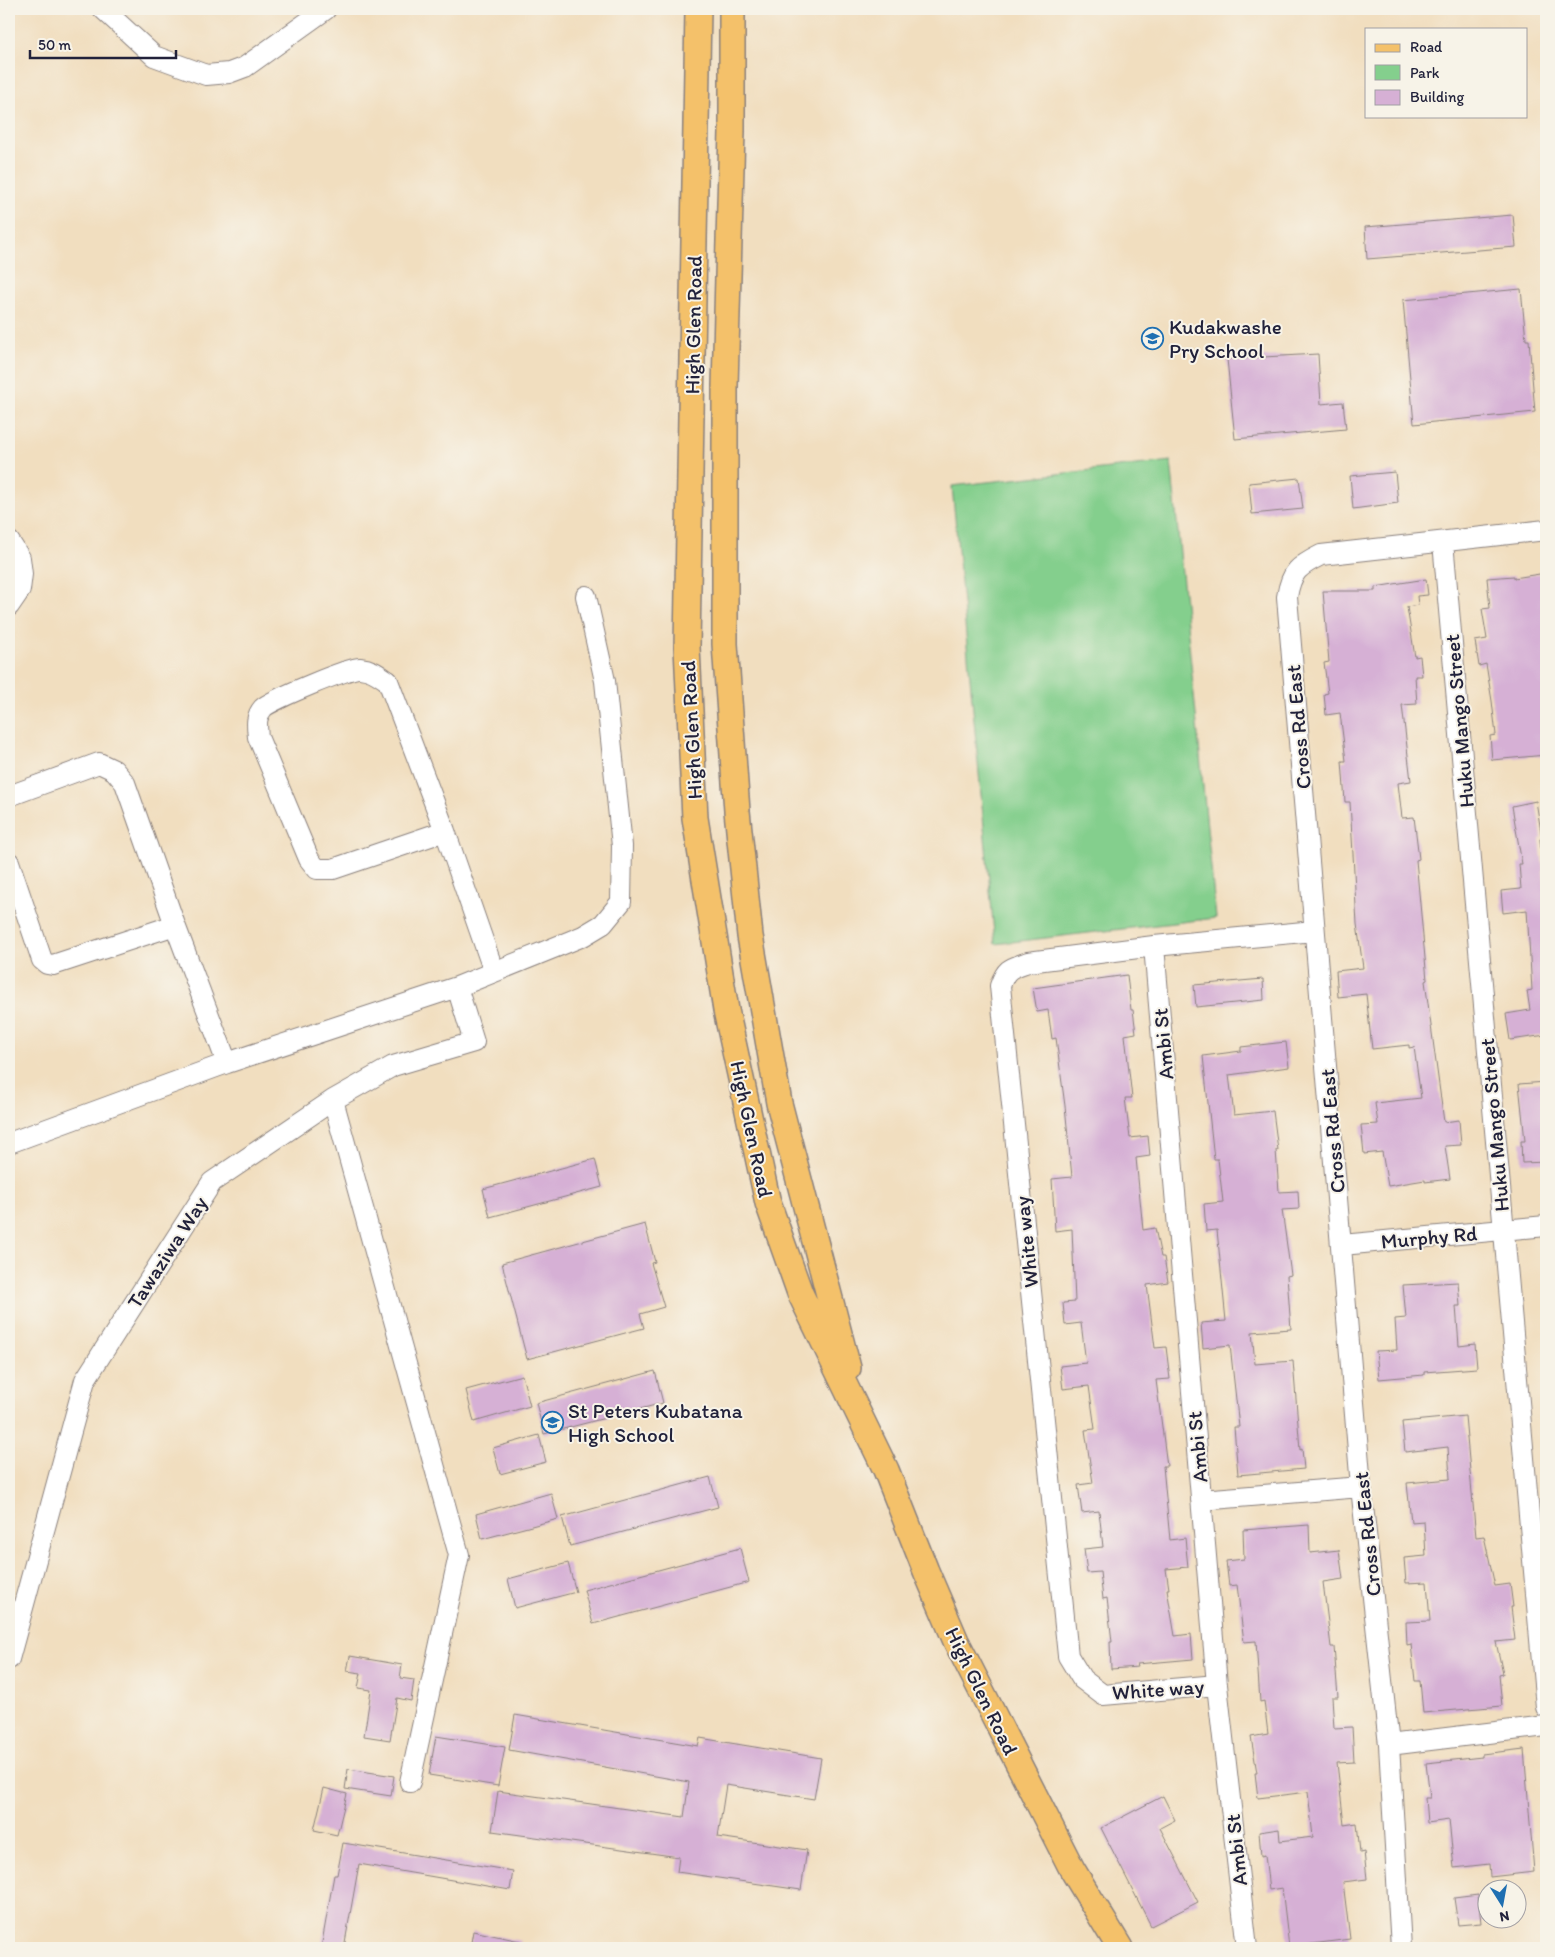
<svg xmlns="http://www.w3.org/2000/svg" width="1555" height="1957" font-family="Itim,sans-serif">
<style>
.green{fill:#84cf8d;stroke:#537864}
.building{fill:#d6b0d5}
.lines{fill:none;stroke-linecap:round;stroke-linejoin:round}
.minor-casing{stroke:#8a807d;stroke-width:22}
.major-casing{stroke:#8a807d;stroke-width:28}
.minor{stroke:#fff;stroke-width:20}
.major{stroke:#f4c16a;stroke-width:25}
.labels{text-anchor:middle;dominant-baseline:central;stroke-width:4;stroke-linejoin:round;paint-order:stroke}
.street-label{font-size:21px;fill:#22223b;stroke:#f7f3e8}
.poi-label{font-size:21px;fill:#22223b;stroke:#f7f3e8;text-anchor:start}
</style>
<rect width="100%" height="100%" fill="#f7f3e8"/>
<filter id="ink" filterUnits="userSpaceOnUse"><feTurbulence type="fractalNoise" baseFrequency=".02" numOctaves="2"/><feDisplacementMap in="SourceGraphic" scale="10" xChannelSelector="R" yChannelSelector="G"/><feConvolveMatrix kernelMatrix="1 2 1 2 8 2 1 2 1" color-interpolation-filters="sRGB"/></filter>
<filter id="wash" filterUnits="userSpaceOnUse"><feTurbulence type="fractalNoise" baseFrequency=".0096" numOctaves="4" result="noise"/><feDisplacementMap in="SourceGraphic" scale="20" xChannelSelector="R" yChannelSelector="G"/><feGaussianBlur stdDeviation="1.12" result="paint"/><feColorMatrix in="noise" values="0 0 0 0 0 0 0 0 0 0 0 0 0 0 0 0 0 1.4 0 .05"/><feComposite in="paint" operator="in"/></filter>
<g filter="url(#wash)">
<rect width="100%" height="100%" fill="#f1debf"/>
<!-- green -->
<path class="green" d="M1171 461 1216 918 995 944 952 486Z"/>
<g id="blocks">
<!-- building -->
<path class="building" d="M1513 215 1516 247 1367 259 1365 227Z
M1521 289 1526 340H1529L1535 412 1414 424 1403 300Z
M1318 354 1321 404 1343 402 1346 429 1235 439 1227 359Z
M1395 472 1398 503 1353 509 1350 476Z
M1299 478 1303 509 1252 514 1249 483Z
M1546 573V755L1492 760 1490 736 1496 735 1492 701 1486 664 1479 666 1475 641 1487 639 1482 609 1490 608 1487 578 1514 576V578Z
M1426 579 1428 595 1417 596 1418 605 1407 607 1415 657 1420 656 1422 676H1415L1417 704 1402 705 1411 781 1398 783 1402 818 1414 817 1419 859 1416 860 1427 980 1425 981 1444 1122 1459 1120 1461 1145 1445 1146 1450 1179 1425 1182V1180L1388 1186 1382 1152 1364 1154 1361 1125 1378 1124 1375 1103 1421 1098 1414 1047 1409 1048V1045L1372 1049 1366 994 1338 997 1336 971 1363 968 1357 924 1350 802H1345L1342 761H1346L1340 713 1326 715 1324 694 1328 693 1324 663 1329 662 1323 591H1375V587Z
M1536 801 1542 838 1540 839 1546 901V1035L1510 1040 1506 1014 1530 1010 1527 991 1532 990 1527 910 1503 913 1501 891 1521 889 1519 864H1522L1512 806Z
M1127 975 1131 1010H1133L1136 1033 1125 1035 1132 1098H1125L1130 1138 1148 1136 1150 1156 1136 1158 1143 1230 1155 1228 1161 1257H1164L1168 1282 1147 1285 1155 1348 1166 1347 1170 1379 1156 1380 1167 1466H1163L1170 1540 1185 1538 1188 1567 1166 1569 1169 1589H1167L1175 1636 1191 1634 1193 1659 1137 1664 1138 1667 1111 1669 1110 1642H1112L1107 1598 1103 1599 1100 1572 1087 1573 1084 1549 1103 1547 1099 1511 1082 1513 1078 1485 1093 1483 1085 1430 1095 1429 1089 1386 1063 1389 1060 1366 1086 1363 1081 1323 1065 1325 1063 1303 1075 1302 1072 1229 1055 1231 1052 1179 1072 1177 1065 1106 1056 1038 1052 1039 1048 1010 1037 1012 1033 988Z
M1263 979 1264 1000 1196 1007 1194 985Z
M1286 1042 1289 1067 1229 1075 1234 1115 1273 1111 1278 1150H1276L1279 1192 1298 1191 1299 1209 1282 1210 1291 1275 1287 1276 1291 1329 1252 1332 1255 1364 1293 1361 1300 1450 1302 1449 1304 1469 1238 1475 1234 1427H1239L1230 1345 1203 1348 1201 1323 1226 1321 1217 1230 1206 1231 1204 1204 1223 1202 1218 1159H1214L1203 1056 1241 1051V1047Z
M1546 1082V1162L1522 1163 1521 1141H1525L1519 1084Z
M595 1159 602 1187 490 1217 483 1189Z
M645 1224 655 1262 651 1263 664 1307 640 1314 644 1328 527 1359 502 1263Z
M1458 1282 1460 1306H1456L1459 1346 1475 1344 1477 1368 1424 1372V1375L1379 1379 1376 1351 1397 1350 1395 1319 1406 1318 1403 1285Z
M655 1371 663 1403 544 1434 536 1403Z
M522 1375 530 1406 474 1422 466 1390Z
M1465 1416 1476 1537 1484 1536 1495 1586 1510 1584 1513 1607H1511L1515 1640 1496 1642 1503 1674 1499 1675 1502 1706 1423 1713 1420 1681H1415L1411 1644 1407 1645 1406 1622 1430 1621 1427 1582 1406 1583 1404 1558 1426 1556 1424 1521 1411 1522 1407 1483 1450 1479 1448 1447 1405 1452 1402 1422Z
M539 1435 546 1462 500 1474 493 1448Z
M710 1477 718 1507 570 1546 562 1517Z
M551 1493 558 1519 482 1539 476 1514Z
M1309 1525 1310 1553 1339 1550 1343 1579 1323 1582 1331 1647H1334L1338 1697H1332L1334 1728 1352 1727 1354 1762 1337 1763 1344 1825 1357 1823 1360 1853 1364 1852 1367 1879 1343 1882 1350 1939 1289 1947 1282 1888 1269 1890 1265 1855 1261 1856 1259 1832 1279 1829 1280 1841 1313 1837 1308 1792 1258 1798 1255 1773H1257L1251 1737 1268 1734 1264 1701 1260 1702 1256 1641 1244 1642 1237 1585 1229 1586 1226 1561 1244 1559 1243 1530Z
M740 1548 749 1582 593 1624 584 1590Z
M568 1563 576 1592 515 1608 508 1579Z
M350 1656 402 1665 400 1678 414 1680 411 1701 397 1698 390 1740 364 1736 371 1690 358 1688 361 1673 347 1671Z
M515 1715 698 1746 700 1738 821 1758 814 1799 726 1785 718 1837 807 1850 801 1890 677 1872 679 1857 492 1831 498 1791 684 1817 689 1782 509 1750Z
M436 1736 505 1747 498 1786 429 1775Z
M1524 1749 1534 1872 1490 1877 1489 1864 1454 1868 1449 1820 1427 1823 1425 1798H1430L1426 1763 1482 1757V1754Z
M348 1769 394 1776 391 1796 345 1789Z
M324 1788 347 1794 337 1835 314 1830Z
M1163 1796 1175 1820 1160 1828 1198 1902 1151 1926 1101 1828Z
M343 1843 513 1871 510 1890 359 1864 344 1948H321L334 1875H337Z
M1478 1895 1481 1923 1458 1925 1454 1898Z
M473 1931 520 1941 519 1948H470Z"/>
</g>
</g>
<g filter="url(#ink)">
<use href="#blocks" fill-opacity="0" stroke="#8a807d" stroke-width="1"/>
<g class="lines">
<defs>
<path id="minor" d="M103 9 154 56 206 75 229 73 245 67 326 9
M9 541 20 558 22 574 20 590 9 606
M1443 542 1546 1707
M9 796 99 763 114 770 125 783 175 925 227 1063
M445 831 333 869H317L309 859 258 737C257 726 255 717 263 708 271 700 350 667 360 668 372 669 379 675 388 681L445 831 494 972
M9 862 42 960 47 964 53 965 175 925
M1154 946 1217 1685 1247 1948
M333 1100 459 1555 410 1782
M9 1143 227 1063 457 987 583 936 603 924 621 902 622 846 605 681 586 596
M1342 1245 1546 1226
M1201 1500 1361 1487
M9 1659 85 1380 212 1182 333 1100 393 1066 474 1042 457 987
M1217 1685 1103 1695 1082 1679 1068 1656 1000 986C1006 968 1011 968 1028 962L1154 946 1314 931
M1389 1745 1546 1726
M1401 1948 1389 1745 1361 1487 1287 597C1291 571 1299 566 1321 555L1546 530"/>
<path id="major" d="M698 9 687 647 695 818 726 1010 768 1203 800 1293 886 1470 926 1571 956 1641 1072 1869 1120 1948
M732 9V131L725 386V644L737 811 750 936 779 1103 848 1368"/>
</defs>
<!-- minor casing -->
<use href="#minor" class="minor-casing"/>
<!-- major casing -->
<use href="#major" class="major-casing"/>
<!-- minor -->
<use href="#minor" class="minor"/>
<!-- major -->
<use href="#major" class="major"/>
</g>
</g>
<!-- icons -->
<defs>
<symbol id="school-ring" viewBox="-11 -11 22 22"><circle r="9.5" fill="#f7f3e8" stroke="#1f6fb2" stroke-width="1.5"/><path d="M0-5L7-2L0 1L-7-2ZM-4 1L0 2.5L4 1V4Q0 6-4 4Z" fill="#1f6fb2"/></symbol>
</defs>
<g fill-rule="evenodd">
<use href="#school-ring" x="1140" y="326" width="25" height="25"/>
<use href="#school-ring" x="540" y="1410" width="25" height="25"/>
</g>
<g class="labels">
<!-- street labels -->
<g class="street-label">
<text transform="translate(693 325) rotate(-89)">High Glen Road</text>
<text transform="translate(1459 721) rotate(-95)">Huku Mango Street</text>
<text transform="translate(1298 727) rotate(-95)">Cross Rd East</text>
<text transform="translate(691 730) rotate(-93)">High Glen Road</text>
<text transform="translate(1163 1044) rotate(-95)">Ambi St</text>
<text transform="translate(1494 1125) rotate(-95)">Huku Mango Street</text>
<text transform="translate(752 1129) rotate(78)">High Glen Road</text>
<text transform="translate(1332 1131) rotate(-95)">Cross Rd East</text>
<text transform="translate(1429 1237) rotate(-5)">Murphy Rd</text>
<text transform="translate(1026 1242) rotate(-96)">White way</text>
<text transform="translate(167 1252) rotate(-57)">Tawaziwa Way</text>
<text transform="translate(1197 1447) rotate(-95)">Ambi St</text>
<text transform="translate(1367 1534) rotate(-96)">Cross Rd East</text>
<text transform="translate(1158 1689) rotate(-4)">White way</text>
<text transform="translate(982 1691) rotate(64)">High Glen Road</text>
<text transform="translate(1236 1850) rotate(-96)">Ambi St</text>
</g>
<!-- poi labels -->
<g class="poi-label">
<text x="1169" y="326">Kudakwashe<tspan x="1169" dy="24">Pry School</tspan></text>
<text x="568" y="1410">St Peters Kubatana<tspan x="568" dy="24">High School</tspan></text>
</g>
</g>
<!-- margin -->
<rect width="1555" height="1957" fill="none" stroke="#f7f3e8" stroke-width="30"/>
<!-- legend -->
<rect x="1365" y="28" width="162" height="90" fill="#f7f3e8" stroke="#a29fa3"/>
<rect x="1375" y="44" width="25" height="8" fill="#f4c16a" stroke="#a29fa3"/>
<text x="1410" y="52" font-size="15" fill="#22223b">Road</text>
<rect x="1375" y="65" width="25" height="15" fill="#84cf8d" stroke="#a29fa3"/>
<text x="1410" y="78" font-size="15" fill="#22223b">Park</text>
<rect x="1375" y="90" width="25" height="15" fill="#d6b0d5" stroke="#a29fa3"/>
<text x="1410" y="102" font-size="15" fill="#22223b">Building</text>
<!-- north arrow -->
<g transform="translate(1502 1904) rotate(169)"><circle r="24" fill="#f7f3e8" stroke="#a29fa3"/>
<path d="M0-4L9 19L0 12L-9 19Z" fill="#1f6fb2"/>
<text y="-8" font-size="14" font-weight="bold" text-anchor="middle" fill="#22223b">N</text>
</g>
<!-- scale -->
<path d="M30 50v8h146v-8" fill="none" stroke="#22223b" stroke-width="2.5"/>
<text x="38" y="50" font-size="15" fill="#22223b" stroke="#f7f3e8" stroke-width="4" paint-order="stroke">50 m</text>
</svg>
